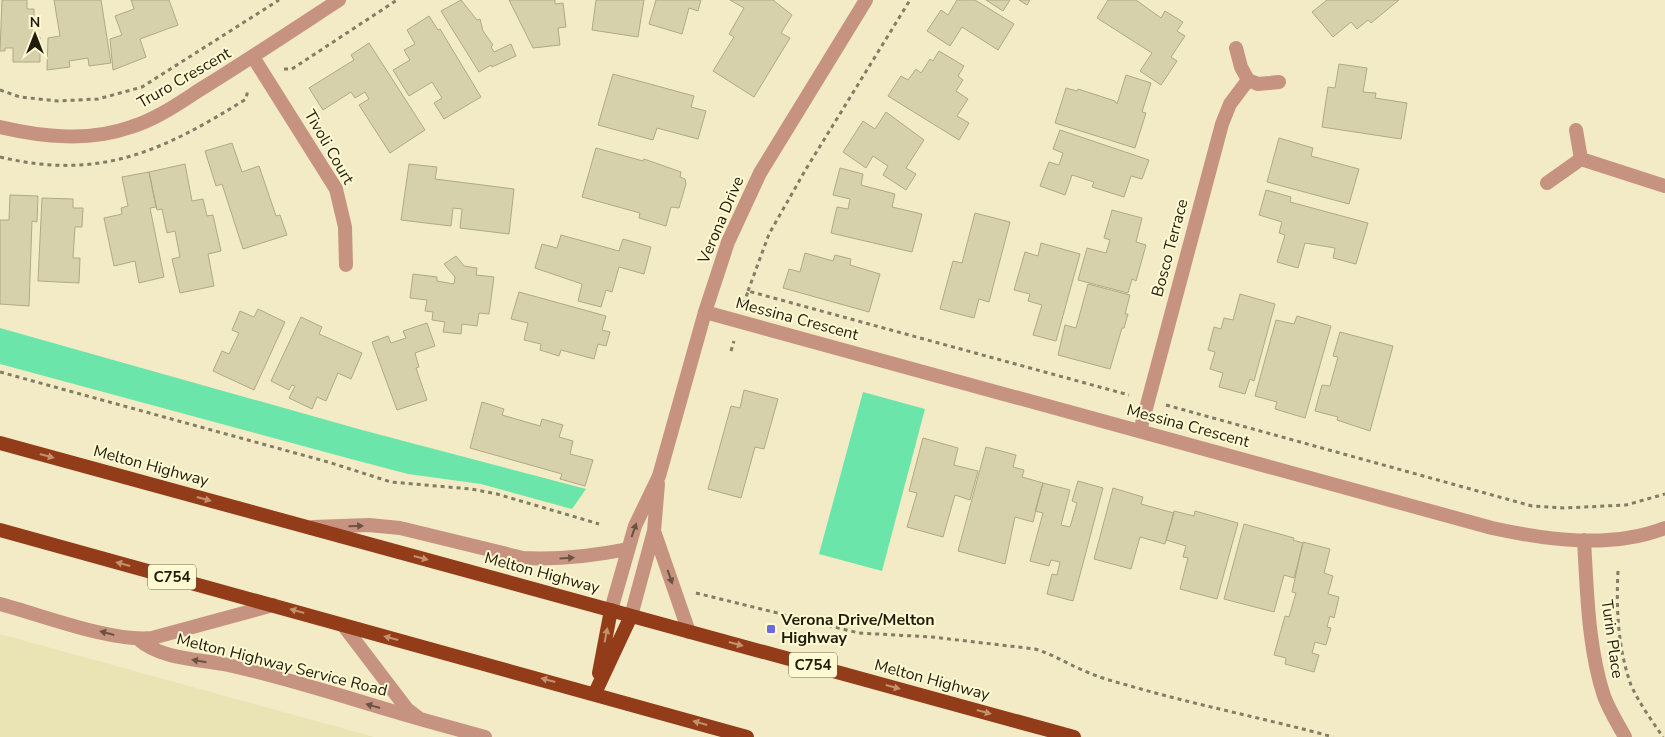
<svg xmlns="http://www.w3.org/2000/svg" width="1665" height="737" font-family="'Nunito Sans',sans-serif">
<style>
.built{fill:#eae3b4}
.green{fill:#6ce5aa}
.building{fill:#d7d1ab;stroke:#afa984}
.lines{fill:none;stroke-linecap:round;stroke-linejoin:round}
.path{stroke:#827d64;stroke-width:3;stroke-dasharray:4 4;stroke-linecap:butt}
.minor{stroke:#c79381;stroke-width:14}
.tertiary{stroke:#c79381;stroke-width:14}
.trunk{stroke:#933c1a;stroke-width:14}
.oneway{fill:#c4916d}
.oneway2{fill:#6b5242}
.poi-dot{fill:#6a69e3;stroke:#fff9d2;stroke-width:2}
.labels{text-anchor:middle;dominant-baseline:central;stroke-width:4;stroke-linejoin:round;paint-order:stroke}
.shield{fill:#fff9d2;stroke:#625e49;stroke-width:1}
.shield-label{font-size:15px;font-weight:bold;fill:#1f1c0e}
.street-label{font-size:16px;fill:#1f1c0e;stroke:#fff9d2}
.poi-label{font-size:16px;font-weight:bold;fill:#1f1c0e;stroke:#fff9d2;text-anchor:start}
</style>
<rect width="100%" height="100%" fill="#f2ebc5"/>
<!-- built -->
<path class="built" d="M0 634 374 737H0Z"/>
<!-- green -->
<path class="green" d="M0 328 362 430 586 489 572 509 481 484 408 474 351 459 0 364Z
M863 392 925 409 882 571 819 554Z"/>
<!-- building -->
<path class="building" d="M2 0H27V9H34V37H40V62H13V48H5V51H0Z
M54 0H101L111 63 89 66 88 58 69 61 70 67 47 70 48 38 60 36Z
M131 0H169L178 25 140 39 146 57 113 70 110 39 122 35 115 16 134 9Z
M461 0 477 20 480 19 483 31 493 45 491 47 494 52 511 44 516 56 492 67 491 65 479 72 441 11Z
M509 0H555V4L563 3 566 27 558 28 560 45 533 48Z
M596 0H644L638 37 592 30Z
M656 0H701L698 11 689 8 682 34 649 24Z
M730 0H773L792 15 781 33 790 38 754 97 713 71 734 37 729 34 744 8Z
M957 0H975L1014 24 998 50 962 27 950 46 927 31 941 10 948 15Z
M986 0H1010L1003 11Z
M1019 0H1030L1027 5Z
M1108 0H1136L1161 18 1165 11 1183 22 1177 31 1185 36 1171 57 1177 61 1161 85 1140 71 1152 53 1097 18Z
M1327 0H1399L1371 23 1368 20 1357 29 1351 22 1333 37 1312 12Z
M429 16 438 30 440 29 481 97 444 119 434 103 442 98 432 82 409 96 393 70 410 60 404 50 415 44 407 30Z
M369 43 425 130 390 153 359 105 369 99 365 92 355 98 351 92 323 110 309 88 354 60 351 55Z
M939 51 964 66 958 76 963 80 956 91 968 99 957 116 969 123 959 140 888 96 901 76 908 80 916 69 921 73 930 59 933 61Z
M1339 64 1367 68 1363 92 1376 93 1375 98 1407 103 1401 139 1322 127 1328 87 1335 88Z
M613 74 694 96 691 107 706 111 698 139 657 128 653 140 598 125Z
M1126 75 1151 83 1142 112 1146 113 1135 148 1055 123 1066 88 1077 91 1078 89 1115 101 1117 104Z
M886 112 924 140 906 168 916 174 906 190 883 175 888 166 873 156 866 168 843 152 863 121 875 129Z
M1060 130 1149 160 1142 179 1131 176 1124 197 1092 187 1094 182 1072 175 1065 195 1040 186 1049 162 1059 165 1063 153 1053 149Z
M1279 138 1313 148 1311 156 1359 169 1349 204 1267 182Z
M232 143 242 172 259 166 276 216 280 215 287 235 243 249 222 184 216 186 205 151Z
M596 148 643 161 644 159 681 172 680 177 685 179 686 184 679 208 671 207 666 226 639 218 640 213 582 197Z
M185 164 192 201 203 199 207 216 213 215 221 251 208 254 214 286 180 293 172 259 180 257 175 231 167 233 162 209 157 210 149 172Z
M409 164 437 167 435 179 514 189 509 234 460 228 462 209 453 208 451 226 401 220Z
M840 168 863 174 861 185 895 194 892 207 922 214 912 252 831 233 837 207 848 209 850 199 833 195Z
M149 172 156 207 150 208 164 277 139 283 135 261 114 266 104 218 122 214 121 208 128 206 122 177Z
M1266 190 1291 197 1290 202 1368 223 1356 264 1333 258 1335 248 1305 243 1298 268 1277 262 1285 235 1279 233 1282 222 1259 215Z
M10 195 38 196 37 222 32 221 29 306 0 304V220H9Z
M42 198 73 199V208H83L82 227H75L73 258H80L79 283 38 281Z
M1112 210 1142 218 1136 242 1146 245 1136 281 1132 279 1128 293 1078 280 1087 248 1106 253 1110 240 1104 238Z
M975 213 1010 222 989 302 979 299 974 318 940 309 953 261 962 263Z
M561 235 619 251 623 239 651 247 644 274 619 267 612 292 606 290 601 307 578 301 582 284 535 268 542 244 557 248Z
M1041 243 1080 254 1056 341 1033 335 1042 305 1028 301 1030 294 1014 290 1025 252 1038 256Z
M805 253 833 261 835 255 851 259 850 265 880 274 869 312 783 288 789 269 800 272Z
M456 256 464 266 477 268 476 275 494 277 489 314 479 313 477 326 462 324 461 334 443 332 445 322 432 320 433 312 425 311 427 300 410 298 413 274 437 277V281L454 284 455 277 444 264Z
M1088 284 1130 295 1125 314H1128L1124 328H1122L1110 369 1058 355 1065 325 1076 328Z
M519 292 606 316 602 330 610 332 606 346 598 344 594 359 561 350 559 356 540 350 541 344 524 340 528 323 511 319Z
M1240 294 1275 304 1254 381 1250 379 1245 394 1219 387 1223 373 1210 369 1215 352 1208 350 1214 327 1221 329 1224 318 1233 320Z
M258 309 285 322 254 390 213 371 222 351 229 354 239 333 232 330 240 311 254 317Z
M1297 316 1331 326 1305 418 1275 409 1277 402 1255 396 1276 320 1294 324Z
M301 317 322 327 319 334 362 353 351 379 338 373 326 401 317 397 312 409 289 398 295 386 292 385 289 390 271 381Z
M427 323 435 346 415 353 419 367 416 368 427 400 397 410 372 342 388 336 391 343 406 338 403 331Z
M1340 332 1393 346 1370 431 1337 420 1338 417 1315 411 1322 385 1330 386 1338 357 1333 356Z
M744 390 778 399 764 449 755 447 741 498 708 489 731 406 740 408Z
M482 402 504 409 502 415 540 426 542 419 563 425 559 437 573 441 570 454 593 460 585 486 560 479 562 474 470 448Z
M923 438 958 448 954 465 978 471 970 500 955 495 943 537 907 527 917 493 909 491Z
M986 447 1016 455 1013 467 1024 470 1022 477 1043 483 1033 522 1015 517 1005 564 958 551Z
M1078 481 1103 488 1073 601 1047 594 1052 574 1057 575 1060 562 1051 560 1049 566 1030 561 1043 513 1035 511 1043 483 1070 490 1061 525 1070 527 1077 503 1072 501Z
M1113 488 1143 497 1141 504 1174 513 1165 544 1140 537 1131 569 1094 559Z
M1174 511 1194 516 1195 511 1238 523 1217 599 1180 589 1188 558 1183 557 1186 546 1166 540Z
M1244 524 1294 538 1293 540 1303 543 1294 578 1284 575 1274 612 1224 599Z
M1303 542 1330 549 1324 573 1333 576 1328 594 1339 597 1334 618 1330 616 1327 627 1331 628 1326 645 1315 642 1312 653 1319 655 1314 672 1285 664 1286 658 1274 655 1285 616 1289 617 1296 593 1292 592Z"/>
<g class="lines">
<!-- path -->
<path class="path" d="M284 69H292L397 0
M0 90 20 97 58 101 98 99 142 87 279 0
M0 157C100 181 163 151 246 99L248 89
M748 291 769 234 806 169 910 0
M744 304 748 291 1129 395
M731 351 734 341
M0 372 328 462 391 482 471 489 497 494 599 524
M1166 405 1532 506 1564 508 1626 505 1665 494
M1618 571C1616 609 1618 649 1631 685 1639 703 1652 721 1663 737
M696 593 859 633 932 637 1035 649C1052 654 1064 662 1080 669 1095 676 1111 681 1127 685 1195 705 1264 718 1333 737"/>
<!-- minor -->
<path class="minor" d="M1236 48 1241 67 1248 80 1258 84 1279 82
M253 57 336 189 345 227 346 265
M0 127C43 137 89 142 131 127 157 119 179 103 201 89 248 60 293 30 339 0
M1576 130 1581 159
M1581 159 1665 186
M1547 183 1581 159
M705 312 1492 528C1547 540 1611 549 1665 528
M1140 431 1222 124 1230 104 1248 80
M1584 540C1587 591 1588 648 1604 696 1609 710 1618 724 1625 737
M0 604C42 615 110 642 152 638L273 605
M343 625 407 709 420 719 485 737
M138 639C162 660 199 659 228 665 293 679 356 701 420 719"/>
<!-- tertiary -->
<path class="tertiary" d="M313 527 369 525 400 528 523 558C559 560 593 556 628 549
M654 531 689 632
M611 610 635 526 659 476 705 312 728 242 760 173 866 0
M631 616 654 531 658 484"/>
<!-- trunk -->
<path class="trunk" d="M0 443 1074 737
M0 530 747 737
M599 673 611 610
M595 693 631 616"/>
</g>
<!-- one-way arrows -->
<defs><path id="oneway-solid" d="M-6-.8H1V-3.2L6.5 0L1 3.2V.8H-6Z" transform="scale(1.25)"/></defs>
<g class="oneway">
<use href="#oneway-solid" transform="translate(47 456) rotate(15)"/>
<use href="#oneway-solid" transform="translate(204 499) rotate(15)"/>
<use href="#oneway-solid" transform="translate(421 558) rotate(15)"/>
<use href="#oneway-solid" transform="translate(123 564) rotate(-165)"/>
<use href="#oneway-solid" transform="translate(297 611) rotate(-164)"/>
<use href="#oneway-solid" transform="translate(606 635) rotate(-79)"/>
<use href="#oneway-solid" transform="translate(391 638) rotate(-165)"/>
<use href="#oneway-solid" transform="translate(736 644) rotate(15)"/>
<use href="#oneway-solid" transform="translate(548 680) rotate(-165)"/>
<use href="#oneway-solid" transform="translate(893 687) rotate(15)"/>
<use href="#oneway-solid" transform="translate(984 712) rotate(15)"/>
<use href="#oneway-solid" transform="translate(700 723) rotate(-164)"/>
</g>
<g class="oneway2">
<use href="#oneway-solid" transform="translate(356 526) rotate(-2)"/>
<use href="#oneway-solid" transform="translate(634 530) rotate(-71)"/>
<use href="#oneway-solid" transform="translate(567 558) rotate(-4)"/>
<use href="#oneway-solid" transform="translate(670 577) rotate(71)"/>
<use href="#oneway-solid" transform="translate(107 633) rotate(-165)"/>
<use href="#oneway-solid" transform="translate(199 661) rotate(-170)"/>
<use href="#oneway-solid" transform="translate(373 706) rotate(-164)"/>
</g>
<!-- markers -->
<rect class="poi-dot" x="766" y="624" width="10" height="10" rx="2.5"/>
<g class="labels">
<!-- shield labels -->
<g class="shield">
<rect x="148" y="564.5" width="48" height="25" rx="4"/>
<rect x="789" y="652.5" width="48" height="25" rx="4"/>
</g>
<g class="shield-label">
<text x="172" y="577">C754</text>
<text x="813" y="665">C754</text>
</g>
<!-- street labels -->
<g class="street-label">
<text transform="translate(184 78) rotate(-30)">Truro Crescent</text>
<text transform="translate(329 147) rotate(60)">Tivoli Court</text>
<text transform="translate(721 220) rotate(-67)">Verona Drive</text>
<text transform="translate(1170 248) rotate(-75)">Bosco Terrace</text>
<text transform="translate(797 319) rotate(15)">Messina Crescent</text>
<text transform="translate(1188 426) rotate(15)">Messina Crescent</text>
<text transform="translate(151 466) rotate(15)">Melton Highway</text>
<text transform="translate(542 573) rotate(15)">Melton Highway</text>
<text transform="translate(1612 639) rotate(82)">Turin Place</text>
<text transform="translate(282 665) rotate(14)">Melton Highway Service Road</text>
<text transform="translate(932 680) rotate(15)">Melton Highway</text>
</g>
<!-- poi labels -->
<g class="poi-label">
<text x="781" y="620">Verona Drive/Melton<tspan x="781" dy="18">Highway</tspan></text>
</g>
</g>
<!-- north arrow -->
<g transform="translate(35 35)" stroke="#fff9d2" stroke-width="4" paint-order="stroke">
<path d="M0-4L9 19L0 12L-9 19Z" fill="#1f1c0e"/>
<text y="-8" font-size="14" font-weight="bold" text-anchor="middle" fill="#1f1c0e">N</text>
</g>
</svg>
